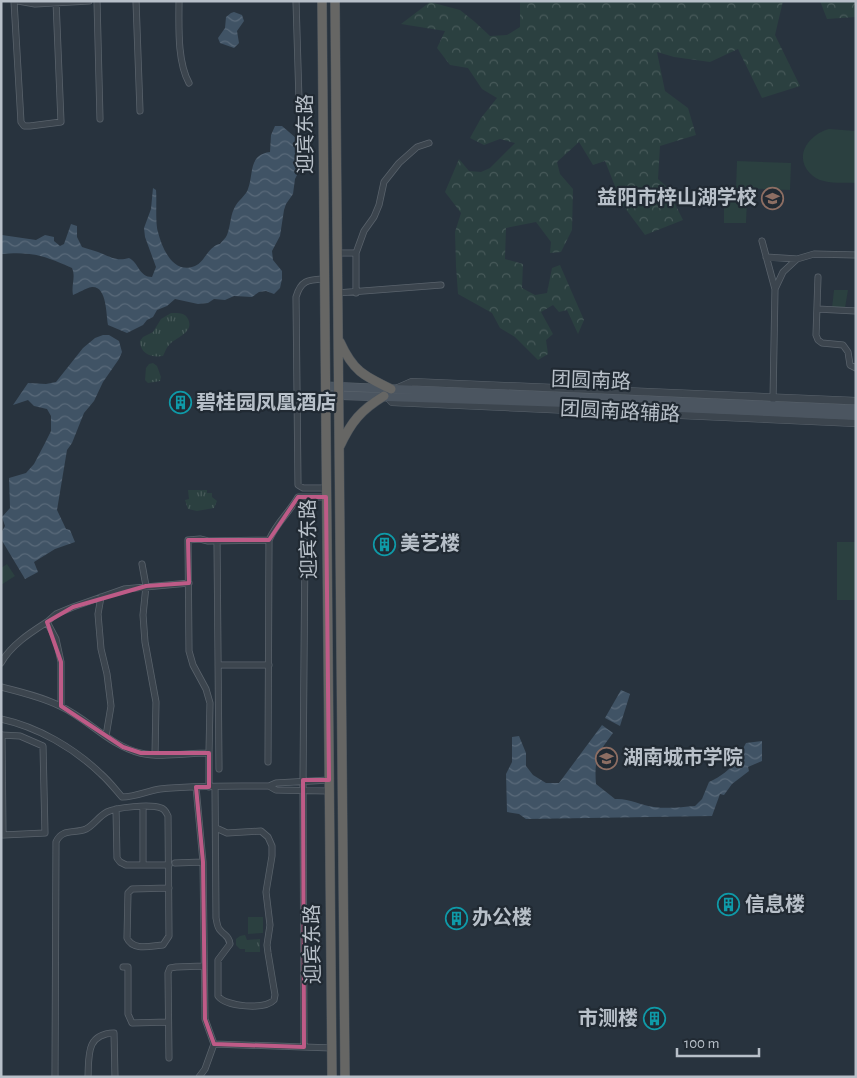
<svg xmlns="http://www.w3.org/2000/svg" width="857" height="1078" font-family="'Alegreya Sans','Noto Sans SC',sans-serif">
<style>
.grass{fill:url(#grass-tufts)}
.forest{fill:url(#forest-crowns)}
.garden{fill:#2b4040}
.water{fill:url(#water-waves)}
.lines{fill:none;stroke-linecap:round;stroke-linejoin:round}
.minor-casing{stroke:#5a636c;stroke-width:7}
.tertiary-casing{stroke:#5a636c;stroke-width:8}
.secondary-casing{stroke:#5a636c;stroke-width:9}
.trunk-casing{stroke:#475059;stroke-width:10}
.minor{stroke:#3c454e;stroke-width:5.5}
.tertiary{stroke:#3c454e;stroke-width:7}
.secondary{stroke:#4b5560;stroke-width:8}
.trunk{stroke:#666664;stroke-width:9}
.marked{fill:none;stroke:#be5b87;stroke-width:4;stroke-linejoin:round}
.labels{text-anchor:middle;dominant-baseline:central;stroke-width:4.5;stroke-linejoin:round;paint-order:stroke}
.street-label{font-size:20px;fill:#b8c0c9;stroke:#212a33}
.poi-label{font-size:20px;font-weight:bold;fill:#b8c0c9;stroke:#212a33;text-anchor:start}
</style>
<defs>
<pattern id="grass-tufts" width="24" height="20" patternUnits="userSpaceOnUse" patternTransform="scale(1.25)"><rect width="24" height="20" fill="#2b4040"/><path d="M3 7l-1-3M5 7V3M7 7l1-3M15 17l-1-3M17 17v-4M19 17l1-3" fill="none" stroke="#485a5a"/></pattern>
<pattern id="forest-crowns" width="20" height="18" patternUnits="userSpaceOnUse" patternTransform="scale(1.25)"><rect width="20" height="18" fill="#2b4040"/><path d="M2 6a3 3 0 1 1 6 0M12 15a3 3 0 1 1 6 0" fill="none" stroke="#485a5a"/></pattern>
<pattern id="water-waves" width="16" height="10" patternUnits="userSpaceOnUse" patternTransform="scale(1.25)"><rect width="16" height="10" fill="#405365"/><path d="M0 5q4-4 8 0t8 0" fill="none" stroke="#5a6a7a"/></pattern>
</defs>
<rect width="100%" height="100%" fill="#28333e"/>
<!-- grass -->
<path class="grass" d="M171 313C177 313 185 312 188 319 195 333 174 338 169 345 166 348 165 352 163 356 152 358 140 354 140 341L143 337 153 332 161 319Z
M153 363 157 366 161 377 160 381 148 383 145 380 146 368 149 364Z
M188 490H207V493H212V497L217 501 214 508 197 511 188 509 185 500 189 499Z
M245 935 247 940 260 939V952H245V949H240L236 945V939L240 936Z"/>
<!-- forest -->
<path class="forest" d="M520 1H783L775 35 800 86 762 98 738 49 710 62 674 57 657 52 665 91 688 108 696 135 660 146 658 179 666 186 683 220 645 235 622 204 605 161 593 165 579 142 557 162 560 174 573 189 572 230 561 252 550 253 551 242 536 222 506 228 505 259 523 264 522 288 535 295 547 293 552 268 560 265 584 320 578 334 567 310 559 312 553 305 541 312 553 334 546 340 548 354 538 360 515 337 500 328 492 313 458 294 456 266 455 232 461 213 445 192 459 159 469 171 481 172 490 168 515 143 500 139 484 145 470 138 481 118 497 98 482 89 468 68 450 65 437 48 445 31 401 24 430 2 460 10 475 22 490 36 507 35 520 27Z
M820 1H856V17L827 19Z"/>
<!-- garden -->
<path class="garden" d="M829 129 856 131V183C843 182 824 185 813 176 792 159 807 135 829 129Z
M737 161 791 163 790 190 736 188Z
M724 199 747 200 746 223H724Z
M834 290H848L845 308H832Z
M837 542H856V600H837Z
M7 564 15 576 1 585V568Z
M248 917H263V933L248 934Z"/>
<!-- water -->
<path class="water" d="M234 12 242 15 244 21 237 31 239 43 234 48 220 43 218 38 225 28 226 17 231 13Z
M275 126H282L296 138 298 173 295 179 293 194 286 204 284 210 280 236 272 251 273 260 282 271V279L280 288 274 294 266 291 259 292 252 297 234 296 225 300 214 299 208 303 198 304 175 299 167 306 157 310 153 317 147 320 143 325 127 333 108 325C106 314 107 286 92 287 85 288 79 293 73 295 71 285 76 277 72 268 45 256 32 251 1 254L2 235 36 240 45 235 54 237V241L60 246 64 244 71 224 77 226V237L82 247C87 249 93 250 98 252 109 256 116 262 129 258 139 263 139 277 152 277L156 267 145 237 144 228 151 209 153 188 156 190C157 201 155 222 158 232 162 248 173 275 195 266 205 262 208 246 220 244 222 241 226 238 227 235 231 225 230 214 236 205 240 199 246 195 248 189 254 173 248 155 270 152L271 135Z
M103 335H109L119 341 122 352 119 359 103 382 94 401 84 413 72 443 67 450 57 510 66 529 70 530 75 542 55 549 34 562 38 572 25 579 1 539V533L5 526 2 517 10 508 9 478 26 473 34 464 44 445 51 431V416L47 409 34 406 28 400 13 405 28 383 46 384 56 382 83 348 95 338Z
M621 690 630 694 620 726 605 718Z
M602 725 613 733C598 753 594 759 596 784L615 799C628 798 640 805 654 807 668 809 682 807 695 806L702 799 709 782C730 772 735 764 746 743L762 741V761L748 767 749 771 732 784 724 795 720 794 712 816 526 819 519 814 507 812 506 774 512 762V737L519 736 526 753V766L533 775 546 783H559Z"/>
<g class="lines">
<defs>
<path id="minor" d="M14 1 21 122 24 126H30L61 122 56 1
M18 1 35 4 89 1
M97 1 100 119
M136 1 140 111
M179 1C179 26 177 61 189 83
M296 1 299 100
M762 241 775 289
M337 253H356
M766 257 797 259
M818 277 816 335 818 340 822 343 843 345 848 352 850 365 856 368
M324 279C308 280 301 280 296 297L298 485 303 488H326
M337 293 441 285
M356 293V253L364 231 374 217 379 205 384 182 399 163 417 147 429 143
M817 309 856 311
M773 400 775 289 783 272 797 259 814 254 856 255
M217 541 219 769
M142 564 146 586 143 615 145 642 156 702 155 755
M101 597 98 614 101 649 107 674 111 706 106 736
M1 663C11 645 30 633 47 622
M218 665H269
M1 687C21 692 42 697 60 706 88 719 109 745 140 753 161 758 187 753 209 753L210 703 206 689 193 665 189 651 188 540 200 539 208 541 269 540C277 522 289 513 298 497H326
M61 706V662L56 639 47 622 56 614 73 607 124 589 189 583
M1 719C38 727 74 748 101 774 109 781 115 789 122 797 136 797 147 791 160 789 196 785 233 786 269 786
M1 735 20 736 43 746 45 833 3 835 2 735
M268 762 269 540
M329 780 276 783 269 786 276 790 329 791
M196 787 203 862 205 1019 214 1044 332 1048
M209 787V753
M215 787 216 918C217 922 217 927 220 930 225 936 229 936 230 944L218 960V996C226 1007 265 1010 274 1000L275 995 268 953 267 945 270 925 266 892 272 856V846L268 837 261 831 227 833 216 828
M143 807V865
M116 809 117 858 120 862 126 865H169
M175 863 203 862
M123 967H128V1014L132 1023 168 1022
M304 1047 303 782 305 542
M169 1058 168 973 170 968 176 967 204 966
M55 1077 56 842C62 828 75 834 86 829 94 825 99 816 107 812 117 807 151 804 161 808 165 809 166 812 168 816L169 936 163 945C150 946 133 951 127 938L128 893 132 889 169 888
M88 1077C89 1055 86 1034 114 1033L115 1077
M199 1077 205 1069 214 1044"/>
<path id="tertiary" d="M396 389 412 382 856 401
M387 396 392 402 856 423"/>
<path id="secondary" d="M326 386 856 409
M326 395 567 403 856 416"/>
<path id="trunk" d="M322 1 332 1077
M335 1 345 1077
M340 342C353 371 364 376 391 389
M340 446C351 422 361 410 384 396"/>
</defs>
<!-- minor casing -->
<use href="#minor" class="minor-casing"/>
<!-- tertiary casing -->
<use href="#tertiary" class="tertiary-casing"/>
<!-- secondary casing -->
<use href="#secondary" class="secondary-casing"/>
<!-- trunk casing -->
<use href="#trunk" class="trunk-casing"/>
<!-- minor -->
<use href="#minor" class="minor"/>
<!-- tertiary -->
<use href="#tertiary" class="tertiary"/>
<!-- secondary -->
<use href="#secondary" class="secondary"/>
<!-- trunk -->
<use href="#trunk" class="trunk"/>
</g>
<!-- marked area -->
<path class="marked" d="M298 497H326L329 780H303L304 1047 214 1044 205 1019 203 862 196 787H209V753H141L123 747 61 706V662L47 622 73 607 146 586 189 583 188 540H269Z"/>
<!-- icons -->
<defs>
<symbol id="school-ring" viewBox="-11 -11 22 22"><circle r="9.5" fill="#212a33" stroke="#8d6e63" stroke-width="1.5"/><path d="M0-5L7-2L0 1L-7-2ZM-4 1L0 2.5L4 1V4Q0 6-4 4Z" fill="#8d6e63"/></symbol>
<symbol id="building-ring" viewBox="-11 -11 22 22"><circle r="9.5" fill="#212a33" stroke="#0f9aa8" stroke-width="1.5"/><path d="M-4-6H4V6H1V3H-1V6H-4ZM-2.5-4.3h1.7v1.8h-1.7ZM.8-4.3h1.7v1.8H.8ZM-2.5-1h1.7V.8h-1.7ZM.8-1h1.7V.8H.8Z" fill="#0f9aa8"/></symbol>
<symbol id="university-ring" viewBox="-11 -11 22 22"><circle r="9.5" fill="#212a33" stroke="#8d6e63" stroke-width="1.5"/><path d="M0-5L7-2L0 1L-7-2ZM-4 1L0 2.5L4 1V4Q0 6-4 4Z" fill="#8d6e63"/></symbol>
</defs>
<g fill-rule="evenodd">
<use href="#school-ring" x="760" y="186" width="25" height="25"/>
<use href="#building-ring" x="168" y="390" width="25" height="25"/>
<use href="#building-ring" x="372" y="532" width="25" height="25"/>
<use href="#university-ring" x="594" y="746" width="25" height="25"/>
<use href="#building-ring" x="716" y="892" width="25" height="25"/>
<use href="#building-ring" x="444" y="906" width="25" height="25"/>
<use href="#building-ring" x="642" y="1006" width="25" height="25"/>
</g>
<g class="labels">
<!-- street labels -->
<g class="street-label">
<text transform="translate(306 134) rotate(-90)">迎宾东路</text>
<text transform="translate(591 381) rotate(2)">团圆南路</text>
<text transform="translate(620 412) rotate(3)">团圆南路辅路</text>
<text transform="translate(309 539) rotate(-91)">迎宾东路</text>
<text transform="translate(313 944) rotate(-91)">迎宾东路</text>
</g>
<!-- poi labels -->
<g class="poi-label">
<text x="757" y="198" text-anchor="end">益阳市梓山湖学校</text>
<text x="196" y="403">碧桂园凤凰酒店</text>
<text x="400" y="544">美艺楼</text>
<text x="623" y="758">湖南城市学院</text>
<text x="745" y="905">信息楼</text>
<text x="472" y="918">办公楼</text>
<text x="638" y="1019" text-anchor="end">市测楼</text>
</g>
</g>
<!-- border -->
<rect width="857" height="1078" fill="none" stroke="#b8c0c9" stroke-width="5"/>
<!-- scale -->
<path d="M677 1048v8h82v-8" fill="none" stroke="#b8c0c9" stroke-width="2.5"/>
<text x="684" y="1048" font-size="15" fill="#b8c0c9" stroke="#212a33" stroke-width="4" paint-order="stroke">100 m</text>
</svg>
